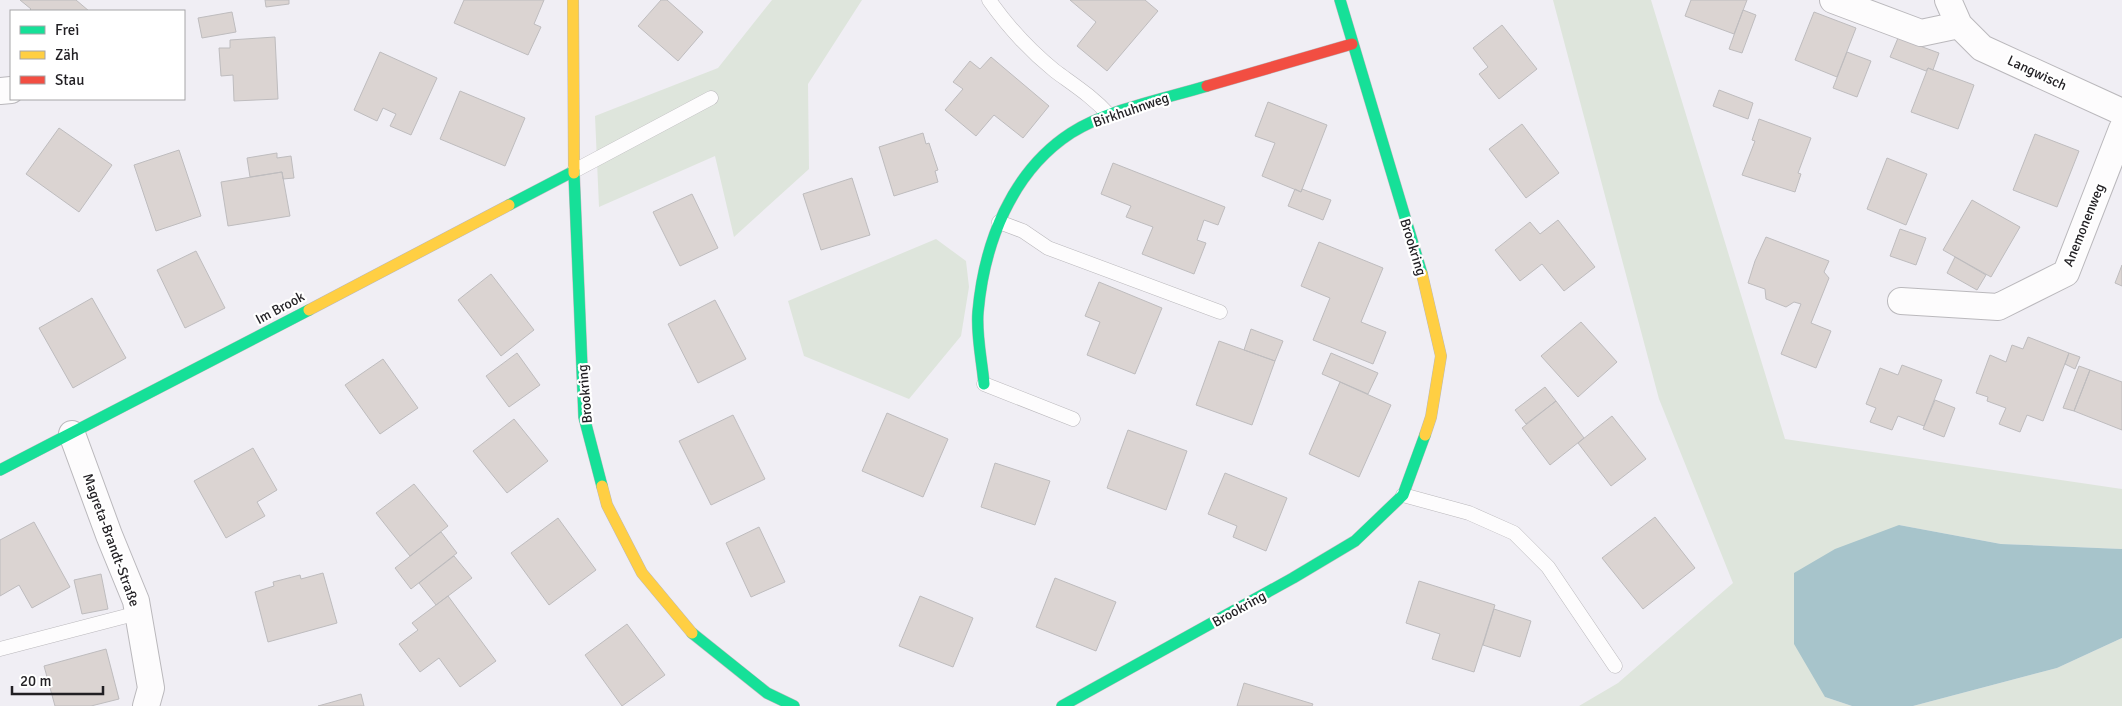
<svg xmlns="http://www.w3.org/2000/svg" width="2122" height="706" font-family="Signika,sans-serif">
<style>
.green{fill:#dee5dc}
.water{fill:#a7c4cb}
.building{fill:#dbd4d2;stroke:#bebcbe}
.lines{fill:none;stroke-linecap:round;stroke-linejoin:round}
.lane-casing{stroke:#bab8bc;stroke-width:15}
.street-casing{stroke:#bab8bc;stroke-width:28}
.fast-casing{stroke:#bab8bc;stroke-width:12}
.slow-casing{stroke:#bab8bc;stroke-width:12}
.jam-casing{stroke:#bab8bc;stroke-width:12}
.lane{stroke:#fdfcfd;stroke-width:14}
.street{stroke:#fdfcfd;stroke-width:26}
.fast{stroke:#16e098;stroke-width:11}
.slow{stroke:#ffcf43;stroke-width:11}
.jam{stroke:#f24e42;stroke-width:11}
.labels{text-anchor:middle;dominant-baseline:central;stroke-width:4.5;stroke-linejoin:round;paint-order:stroke}
.street-label{font-size:14px;fill:#211f23;stroke:#fff}
</style>
<rect width="100%" height="100%" fill="#f0eef4"/>
<!-- green -->
<path class="green" d="M772 0H862L808 84 809 169 734 237 715 156 599 207 595 116 718 68Z
M1553 0H1651L1785 439 2122 489V549L2001 544 1899 525 1825 697 1852 706H1579L1618 683 1733 583 1659 399Z
M936 239 966 261 969 287 961 336 909 399 804 356 788 301Z
M2122 638V706H1913L2057 668Z"/>
<!-- water -->
<path class="water" d="M1899 525 2001 544 2122 549V638L2057 668 1913 706H1852L1825 697 1794 644V573L1835 549Z"/>
<!-- building -->
<path class="building" d="M20 0H76L89 11H29L31 9Z
M265 0H289V4L266 7Z
M464 0H544L534 24 541 27 528 55 454 23Z
M661 0H667L703 32 678 61 638 26Z
M1070 0H1145L1158 11 1107 71 1077 46 1096 22Z
M1691 0H1747L1734 34 1685 16Z
M1743 10 1756 15 1742 53 1729 49Z
M232 12 236 32 202 38 198 18Z
M1814 12 1856 28 1837 77 1795 60Z
M1502 25 1537 69 1499 99 1479 74 1488 67 1473 48Z
M275 37 278 99 234 101 233 75 221 76 219 48H230V40Z
M1898 38 1939 53 1933 70 1928 68 1926 71 1890 57Z
M380 52 437 78 411 135 390 126 396 114 383 108 377 121 354 110Z
M1847 52 1871 61 1857 97 1833 88Z
M991 57 1049 106 1023 138 994 115 976 136 945 110 963 89 953 82 970 61 980 69Z
M1928 68 1974 85 1958 129 1911 112Z
M1719 90 1753 103 1748 119 1713 106Z
M460 91 525 118 505 166 440 139Z
M1268 102 1327 125 1301 192 1262 176 1275 143 1255 136Z
M1759 119 1811 138 1798 173 1801 174 1795 192 1742 175 1755 141 1752 140Z
M1522 124 1559 173 1526 198 1489 149Z
M59 128 112 165 79 212 26 174Z
M923 133 926 144 929 143 938 170 935 171 938 182 894 196 879 147Z
M2035 134 2079 151 2057 207 2013 190Z
M179 150 201 216 156 231 134 165Z
M277 153V158L291 156 294 178 283 179 282 172 250 177 247 158Z
M1887 158 1927 174 1906 225 1867 209Z
M1113 163 1225 207 1218 225 1204 220 1197 240 1206 243 1194 274 1142 254 1153 227 1126 217 1131 206 1101 194Z
M282 172 290 216 228 226 221 182Z
M852 178 870 235 821 250 803 194Z
M1295 189 1301 192 1302 189 1331 200 1323 220 1288 206Z
M692 194 718 248 680 266 653 212Z
M1972 200 2020 227 1991 277 1943 250Z
M1558 220 1595 267 1564 291 1542 264 1520 281 1495 250 1530 222 1540 234Z
M1900 229 1926 238 1916 265 1890 256Z
M1766 237 1829 261 1824 272 1829 278 1811 323 1831 331 1816 368 1781 354 1801 304 1794 302 1786 307 1766 299 1765 289 1748 283 1755 261Z
M1319 242 1383 268 1361 322 1386 332 1373 364 1313 340 1330 298 1301 286Z
M196 251 225 308 185 328 157 270Z
M1955 257 1986 275 1977 290 1947 273Z
M2122 265V286L2115 283Z
M491 274 534 330 501 356 458 300Z
M1099 282 1162 308 1135 374 1087 355 1100 322 1085 316Z
M92 298 126 358 73 388 39 328Z
M715 300 746 359 698 383 668 324Z
M1581 322 1617 362 1578 397 1541 356Z
M1251 329 1283 341 1275 361 1244 350Z
M2028 337 2069 353 2043 421 2027 415 2020 432 1999 424 2006 408 1987 401 1988 397 1976 393 1990 355 2006 362 2012 345 2023 349Z
M1219 341 1275 361 1252 425 1196 405Z
M517 353 540 385 509 407 486 376Z
M1331 353 1378 373 1368 394 1322 374Z
M2069 353 2080 357 2075 369 2065 364Z
M383 359 418 408 380 434 345 385Z
M1902 365 1942 380 1924 426 1898 416 1892 430 1870 422 1876 408 1866 404 1880 368 1898 375Z
M2079 366 2090 370 2074 411 2063 408Z
M2090 370 2122 382V430L2074 411Z
M1340 382 1391 405 1359 477 1309 454Z
M1545 387 1556 401 1526 424 1515 410Z
M1935 400 1955 408 1944 437 1923 429Z
M1556 401 1584 438 1550 465 1522 428Z
M887 413 948 439 923 497 862 471Z
M733 415 765 479 711 505 679 441Z
M1612 416 1646 459 1611 486 1578 443Z
M514 419 548 461 507 493 473 451Z
M1128 430 1187 451 1166 510 1107 488Z
M253 448 277 490 257 502 265 516 226 538 194 481Z
M995 463 1050 481 1035 525 981 507Z
M1225 473 1287 498 1266 551 1233 537 1237 526 1208 514Z
M414 484 448 526 410 556 376 513Z
M1655 517 1695 568 1643 609 1602 558Z
M558 518 596 570 549 605 511 553Z
M34 522 70 587 32 608 19 585 0 596V540Z
M759 527 785 582 751 597 726 543Z
M441 532 457 553 411 589 395 568Z
M454 556 472 578 436 605 419 583Z
M323 573 337 623 268 642 255 592 274 586 273 582 300 575 301 579Z
M101 574 108 609 82 614 74 580Z
M1055 578 1116 602 1096 651 1036 627Z
M1419 581 1495 605 1474 672 1432 659 1440 634 1406 623Z
M448 596 496 661 460 687 439 658 420 672 399 644 418 630 412 623Z
M920 596 973 618 953 667 899 646Z
M1494 609 1531 621 1520 657 1483 645Z
M627 624 665 675 622 706 585 655Z
M106 649 119 699 91 706H55L44 666Z
M1244 683 1313 704 1312 706H1237Z
M361 694 364 706H318Z"/>
<g class="lines">
<defs>
<path id="lane" d="M989 0C1008 27 1029 50 1055 71 1074 85 1093 97 1109 115
M574 171 711 98
M999 222 1023 231 1048 248 1220 312
M984 384 1073 419
M1403 495 1469 513 1514 533 1548 567 1615 666
M0 649 138 613"/>
<path id="street" d="M1833 0 1921 33 1959 25
M1948 0 1959 25 1982 48 2122 112
M0 91 11 90
M1901 301 1998 307 2066 273 2122 129
M72 434 109 535 136 601 151 688 146 706"/>
<path id="fast" d="M1340 0 1422 274
M574 173 584 417 602 486
M509 205 574 171
M984 384C982 361 976 335 978 312 984 244 1011 172 1071 133 1109 109 1164 99 1207 86
M0 470 309 310
M692 633 767 693 794 706
M1062 706 1293 578 1355 541 1403 495 1425 435"/>
<path id="slow" d="M573 0 574 173
M1422 274 1441 356 1431 417 1425 435
M309 310 509 205
M602 486 607 505 642 573 692 633"/>
<path id="jam" d="M1207 86 1352 44"/>
</defs>
<!-- lane casing -->
<use href="#lane" class="lane-casing"/>
<!-- street casing -->
<use href="#street" class="street-casing"/>
<!-- fast casing -->
<use href="#fast" class="fast-casing"/>
<!-- slow casing -->
<use href="#slow" class="slow-casing"/>
<!-- jam casing -->
<use href="#jam" class="jam-casing"/>
<!-- lane -->
<use href="#lane" class="lane"/>
<!-- street -->
<use href="#street" class="street"/>
<!-- fast -->
<use href="#fast" class="fast"/>
<!-- slow -->
<use href="#slow" class="slow"/>
<!-- jam -->
<use href="#jam" class="jam"/>
</g>
<g class="labels">
<!-- street labels -->
<g class="street-label">
<text transform="translate(2037 73) rotate(25)">Langwisch</text>
<text transform="translate(1131 110) rotate(-19)">Birkhuhnweg</text>
<text transform="translate(2084 225) rotate(-68)">Anemonenweg</text>
<text transform="translate(1413 247) rotate(73)">Brookring</text>
<text transform="translate(280 308) rotate(-28)">Im Brook</text>
<text transform="translate(585 394) rotate(-95)">Brookring</text>
<text transform="translate(111 540) rotate(70)">Magreta-Brandt-Straße</text>
<text transform="translate(1239 609) rotate(-29)">Brookring</text>
</g>
</g>
<!-- legend -->
<rect x="10" y="10" width="175" height="90" fill="#ffffff" stroke="#a6a5a7"/>
<rect x="20" y="26" width="25" height="8" fill="#16e098" stroke="#a6a5a7"/>
<text x="55" y="35" font-size="15" fill="#211f23">Frei</text>
<rect x="20" y="51" width="25" height="8" fill="#ffcf43" stroke="#a6a5a7"/>
<text x="55" y="60" font-size="15" fill="#211f23">Zäh</text>
<rect x="20" y="76" width="25" height="8" fill="#f24e42" stroke="#a6a5a7"/>
<text x="55" y="85" font-size="15" fill="#211f23">Stau</text>
<!-- scale -->
<path d="M12 686v8h91v-8" fill="none" stroke="#211f23" stroke-width="2.5"/>
<text x="20" y="686" font-size="15" fill="#211f23" stroke="#ffffff" stroke-width="4" paint-order="stroke">20 m</text>
</svg>
